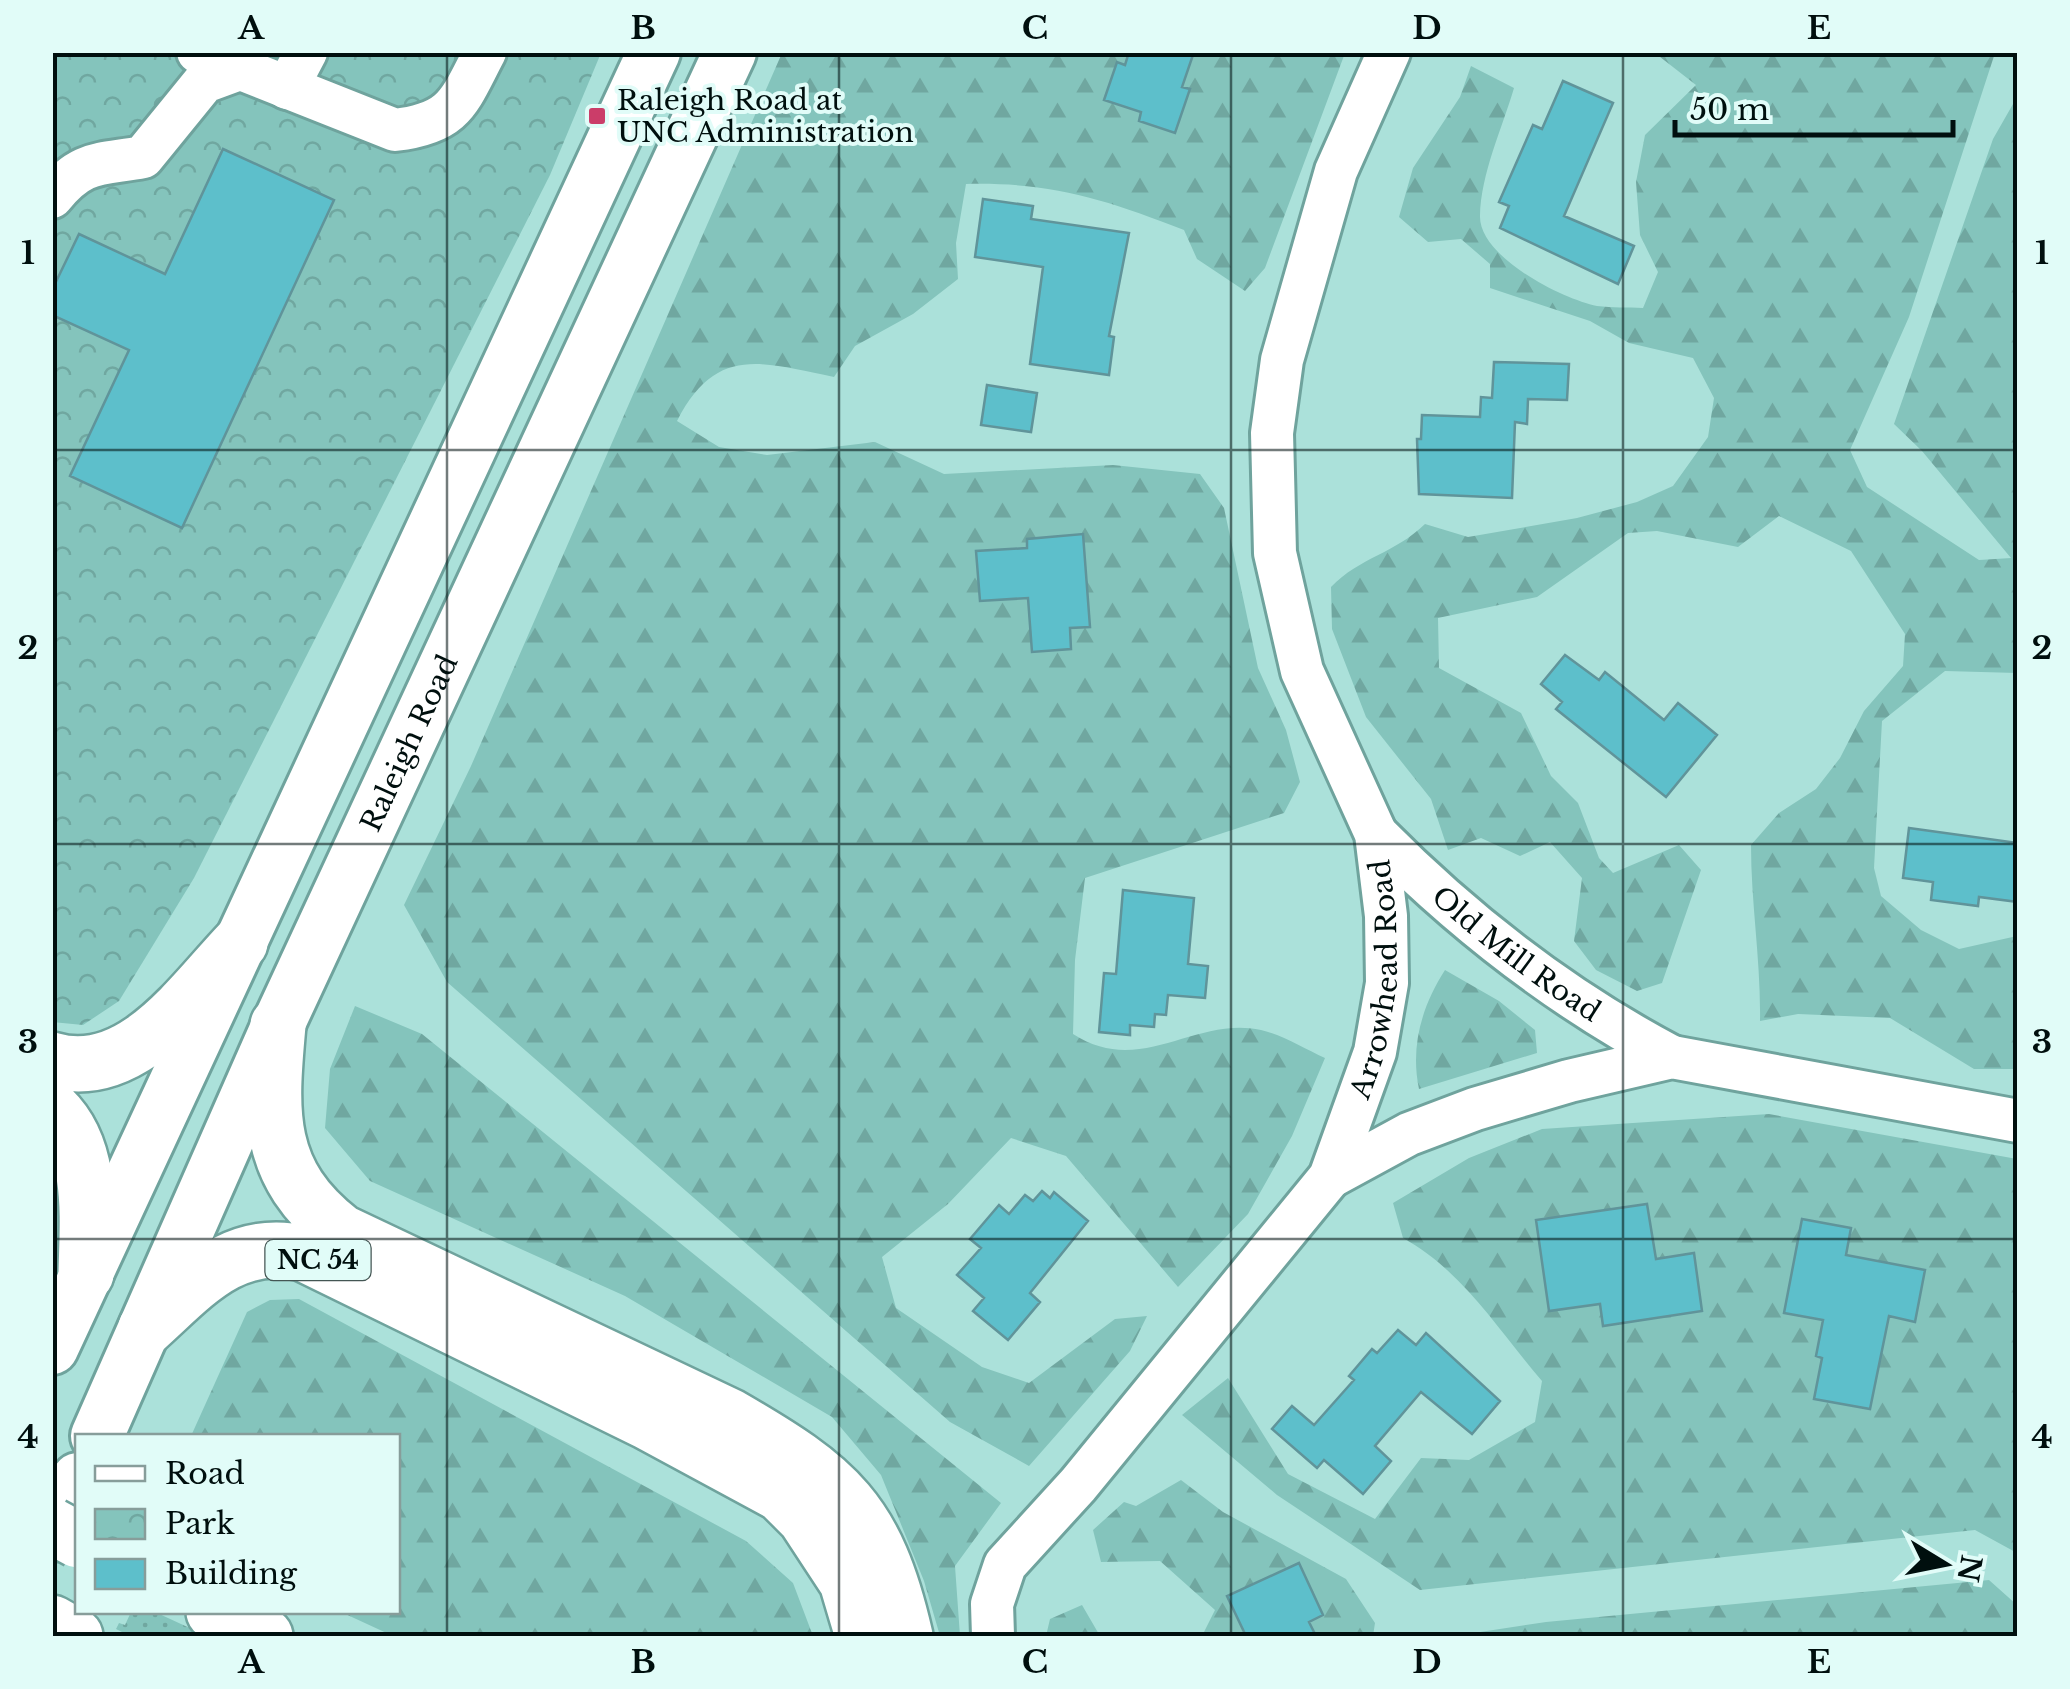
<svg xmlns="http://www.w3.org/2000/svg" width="2070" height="1689" font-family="'Libre Baskerville',serif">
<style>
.grass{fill:url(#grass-dots)}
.forest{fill:url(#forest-firs)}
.park{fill:url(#park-crowns)}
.building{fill:#5dbfcb;stroke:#60949a;stroke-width:2.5}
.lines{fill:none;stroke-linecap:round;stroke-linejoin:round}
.minor-casing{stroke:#6fa39d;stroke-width:48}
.major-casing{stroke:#6fa39d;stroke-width:58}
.highway-casing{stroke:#6fa39d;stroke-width:60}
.minor{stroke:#fff;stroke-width:42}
.major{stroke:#fff;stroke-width:52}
.highway{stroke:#fff;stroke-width:55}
.highway-bridge-casing{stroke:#6fa39d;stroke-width:60;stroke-linecap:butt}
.highway-bridge{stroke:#fff;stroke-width:55}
.grid{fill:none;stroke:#000f0e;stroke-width:2.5;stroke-opacity:0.55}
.poi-dot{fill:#cb3d69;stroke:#e1fcf8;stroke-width:4}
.labels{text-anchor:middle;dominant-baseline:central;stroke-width:8;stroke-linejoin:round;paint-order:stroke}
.shield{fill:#e1fcf8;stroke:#445654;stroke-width:2.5}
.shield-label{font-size:25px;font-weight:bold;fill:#000f0e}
.poi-label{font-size:28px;fill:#000f0e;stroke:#e1fcf8;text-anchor:start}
.street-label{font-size:28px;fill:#000f0e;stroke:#e1fcf8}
.neatline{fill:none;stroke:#000f0e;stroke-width:4}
.grid-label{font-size:32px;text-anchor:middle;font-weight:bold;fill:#000f0e}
</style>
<defs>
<pattern id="grass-dots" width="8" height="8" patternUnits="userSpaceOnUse" patternTransform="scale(2.5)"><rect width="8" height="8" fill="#84c4bc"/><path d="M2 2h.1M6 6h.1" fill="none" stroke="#70a7a0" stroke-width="1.8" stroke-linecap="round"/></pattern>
<pattern id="forest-firs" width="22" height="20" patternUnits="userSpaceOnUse" patternTransform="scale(2.5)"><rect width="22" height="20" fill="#84c4bc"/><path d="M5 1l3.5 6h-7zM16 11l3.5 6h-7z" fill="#70a7a0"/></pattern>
<pattern id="park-crowns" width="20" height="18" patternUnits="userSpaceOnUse" patternTransform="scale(2.5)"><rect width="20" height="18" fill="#84c4bc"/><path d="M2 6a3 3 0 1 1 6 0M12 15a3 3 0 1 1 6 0" fill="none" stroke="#70a7a0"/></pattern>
</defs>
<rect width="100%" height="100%" fill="#abe1da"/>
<!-- grass -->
<path class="grass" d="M131 1612H155L207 1636H130L116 1629 119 1623 125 1625Z"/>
<!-- forest -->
<path class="forest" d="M782 53H1345L1265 268 1245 291 1197 259 1184 230C1104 199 1052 182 966 184L956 243 958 279 913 314 855 346 834 377C761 362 716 345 677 421L719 447 767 455 875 442 944 474 1113 465 1200 474 1224 508 1258 668 1286 730 1300 782 1284 813 1085 878 1075 960 1073 1034C1141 1078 1195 1015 1261 1030 1283 1035 1305 1049 1325 1058L1292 1136 1248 1214 1178 1287 1066 1156 1011 1138 948 1204 882 1257 896 1308 982 1367 1029 1383 1115 1319 1147 1316 1130 1351 1029 1466 950 1422 447 982 404 905 471 766Z
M1655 53H1995L1909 317 1850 450 1867 487 1979 560 2011 558 1922 451 1894 424 1993 139 2017 97V673L1945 671 1882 721 1874 868 1881 896 1921 930 1959 949 2017 936V1069H1974L1890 1018 1798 1014 1760 1021C1761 961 1751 905 1751 845L1779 813 1816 789 1840 758 1864 711 1903 666 1905 634 1851 551 1779 516 1738 547 1657 531 1628 533 1537 597 1438 618 1439 668 1521 713 1551 776 1578 803 1599 858 1613 873 1679 845 1701 870 1662 983 1637 991 1596 970 1574 941 1582 878 1550 842 1520 856 1481 838 1448 850 1431 799 1366 717 1332 629 1331 587C1360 557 1394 554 1425 524L1468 537 1577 518 1637 502 1673 486 1708 437 1714 398 1693 358 1629 343 1590 321 1490 288V264L1461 239 1428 242 1399 217 1413 168 1460 97 1471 66 1514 88C1502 129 1481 173 1480 216 1479 257 1562 299 1597 306 1612 308 1628 307 1643 308L1658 272 1640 235 1636 182 1645 135 1696 85Z
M1445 970 1499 1001 1535 1030 1537 1053 1419 1089C1410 1046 1422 1006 1445 970Z
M355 1006 422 1034 1001 1503 955 1566 960 1636H940L924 1581 881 1475 832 1417 625 1296 370 1181 325 1128 330 1069Z
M1769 1114 2017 1159V1553L1975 1530 1420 1590 1277 1495 1182 1415 1228 1378 1288 1474 1375 1519 1421 1458 1469 1460 1535 1422 1542 1381C1498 1330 1463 1271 1403 1238L1393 1203 1469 1158 1542 1129Z
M299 1299 746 1541 793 1583 813 1636H393L341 1612H398V1436H191L247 1312 270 1300Z
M1181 1480 1223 1512 1346 1579 1375 1623 1373 1636H1202L1215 1610 1160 1561 1101 1562 1093 1530 1124 1502 1136 1506Z
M1989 1580 2017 1605V1636H1454L1546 1622Z
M1082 1605 1100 1636H1046L1050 1619Z"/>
<!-- park -->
<path class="park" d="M52 53H601L550 175 194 878 119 1001 83 1025 52 1022Z"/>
<!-- building -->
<path class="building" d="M1129 52H1194L1182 87 1190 89 1175 133 1139 121 1141 112 1104 100 1117 62 1125 65Z
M1563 81 1613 103 1564 216 1634 246 1618 284 1500 228 1509 206 1499 202 1533 125 1542 129Z
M223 149 334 200 182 528 70 476 129 350 52 315V290L79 234 165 274Z
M983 199 1033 206 1031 219 1129 233 1109 336 1114 337 1109 375 1030 364 1043 267 975 257Z
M1494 362 1569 364 1567 400 1528 399 1527 424 1515 422 1512 498 1419 494 1417 439H1421L1422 415 1480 417 1481 397 1492 398Z
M987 385 1037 393 1031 432 981 425Z
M1083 534 1090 627 1070 628 1071 649 1032 652 1028 598 980 601 976 551 1027 548V539Z
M1565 655 1599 680 1605 672 1664 720 1678 703 1717 735 1666 797 1556 709 1562 702 1541 684Z
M1909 828 2018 843V902L1979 897 1978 906 1931 900 1933 882 1903 878Z
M1123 890 1194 898 1188 964 1208 966 1205 998 1168 995 1166 1015 1155 1014 1154 1027 1130 1025V1035L1099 1032 1104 973 1116 974Z
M1042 1191 1050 1198 1054 1192 1088 1221 1030 1293 1040 1302 1008 1340 973 1311 984 1298 957 1275 981 1248 970 1239 999 1205 1009 1214 1025 1195 1033 1201Z
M1647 1204 1656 1259 1694 1253 1702 1311 1603 1326 1600 1304 1549 1311 1536 1220Z
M1802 1219 1851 1228 1846 1255 1925 1270 1915 1322 1889 1316 1870 1409 1814 1399 1822 1358 1816 1356 1823 1320 1784 1313Z
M1398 1330 1416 1345 1426 1333 1500 1401 1472 1434 1421 1392 1375 1446 1391 1461 1363 1494 1324 1460 1317 1468 1272 1429 1292 1406 1314 1425 1354 1380 1349 1376 1372 1349 1377 1353Z
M1299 1563 1323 1615 1309 1622 1316 1636H1246L1227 1596Z"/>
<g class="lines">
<defs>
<g id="minor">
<path d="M198 52 395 130C456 123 459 101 485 52"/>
<path d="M287 88 306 52"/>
<path d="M52 197C82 159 101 165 143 157L204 82 242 68"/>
<path id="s1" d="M1376 834C1465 924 1560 998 1672 1057"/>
<path d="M1330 1177 1409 1134 1475 1109 1569 1081 1672 1057 2018 1121"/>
<path id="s2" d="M993 1636 992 1604 1005 1565 1078 1485 1330 1177 1375 1052 1387 983 1386 916 1376 834 1302 671 1275 553 1272 433 1282 360 1336 171 1389 52"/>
</g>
<g id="major">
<path d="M52 1348 654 52"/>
<path id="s3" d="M97 1436 278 1025 730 52"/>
<path d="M52 1535 78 1479"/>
</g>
<path id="highway" d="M278 1025C270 1113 265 1173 341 1232L729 1416C838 1479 876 1510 905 1636
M52 1060C132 1084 192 993 240 943
M52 1109C95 1150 87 1220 86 1274
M146 1328C194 1285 232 1237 303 1253L648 1422 781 1494 805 1518 847 1582 863 1636
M214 1612 265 1636
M52 1623 75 1636"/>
</defs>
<!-- minor casing -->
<use href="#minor" class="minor-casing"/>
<!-- major casing -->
<use href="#major" class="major-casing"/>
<!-- highway casing -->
<use href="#highway" class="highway-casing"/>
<!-- minor -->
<use href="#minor" class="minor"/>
<!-- major -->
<use href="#major" class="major"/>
<!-- highway -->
<use href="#highway" class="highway"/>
<defs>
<path id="highway-bridge" d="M52 1526 78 1540"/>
</defs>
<!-- highway-bridge casing -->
<use href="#highway-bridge" class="highway-bridge-casing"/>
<!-- highway-bridge -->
<use href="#highway-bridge" class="highway-bridge"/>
</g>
<!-- grid -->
<path class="grid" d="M447 52V1636M839 52V1636M1231 52V1636M1623 52V1636M52 450H2018M52 844H2018M52 1239H2018"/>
<!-- markers -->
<rect class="poi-dot" x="587" y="106" width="20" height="20" rx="5"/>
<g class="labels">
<!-- shield labels -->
<rect class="shield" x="265.5" y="1240" width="105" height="40" rx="8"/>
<g class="shield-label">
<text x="318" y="1260">NC 54</text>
</g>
<!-- poi labels -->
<g class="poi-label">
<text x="617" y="100">Raleigh Road at<tspan x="617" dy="32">UNC Administration</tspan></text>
</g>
<!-- street labels -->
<g class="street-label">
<text stroke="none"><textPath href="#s3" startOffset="760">Raleigh Road</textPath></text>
<text stroke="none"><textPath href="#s1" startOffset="185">Old Mill Road</textPath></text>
<text stroke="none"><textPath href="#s2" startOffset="785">Arrowhead Road</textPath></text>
</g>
</g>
<!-- border -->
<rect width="2070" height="1689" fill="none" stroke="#e1fcf8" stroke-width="110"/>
<!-- legend -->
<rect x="75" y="1434" width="325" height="180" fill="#e1fcf8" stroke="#879d9a" stroke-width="2.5"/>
<rect x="95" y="1466" width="50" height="15" fill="#ffffff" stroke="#879d9a" stroke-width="2.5"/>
<text x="165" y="1484" font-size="30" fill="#000f0e">Road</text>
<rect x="95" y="1509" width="50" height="30" fill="url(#park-crowns)" stroke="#879d9a" stroke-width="2.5"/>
<text x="165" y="1534" font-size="30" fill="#000f0e">Park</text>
<rect x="95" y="1559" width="50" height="30" fill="#5dbfcb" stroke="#879d9a" stroke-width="2.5"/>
<text x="165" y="1584" font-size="30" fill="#000f0e">Building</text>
<!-- north arrow -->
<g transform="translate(1945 1564) rotate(100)" stroke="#e1fcf8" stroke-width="8" paint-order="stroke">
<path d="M0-8L18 38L0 25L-18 38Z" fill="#000f0e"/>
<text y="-15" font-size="28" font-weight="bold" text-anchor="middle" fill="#000f0e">N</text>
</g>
<!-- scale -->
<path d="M1675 120v15h278v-15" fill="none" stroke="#000f0e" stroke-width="5"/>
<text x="1690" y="120" font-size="30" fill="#000f0e" stroke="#e1fcf8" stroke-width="8" paint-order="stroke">50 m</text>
<rect x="55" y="55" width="1960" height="1579" class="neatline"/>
<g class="grid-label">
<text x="251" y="39">A</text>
<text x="643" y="39">B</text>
<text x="1035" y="39">C</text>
<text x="1427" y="39">D</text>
<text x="1819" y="39">E</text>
<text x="28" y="264">1</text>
<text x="2042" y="264">1</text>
<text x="28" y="659">2</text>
<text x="2042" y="659">2</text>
<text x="28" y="1053">3</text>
<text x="2042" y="1053">3</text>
<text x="28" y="1448">4</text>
<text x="2042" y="1448">4</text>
<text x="251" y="1673">A</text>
<text x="643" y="1673">B</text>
<text x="1035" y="1673">C</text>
<text x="1427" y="1673">D</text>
<text x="1819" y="1673">E</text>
</g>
</svg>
